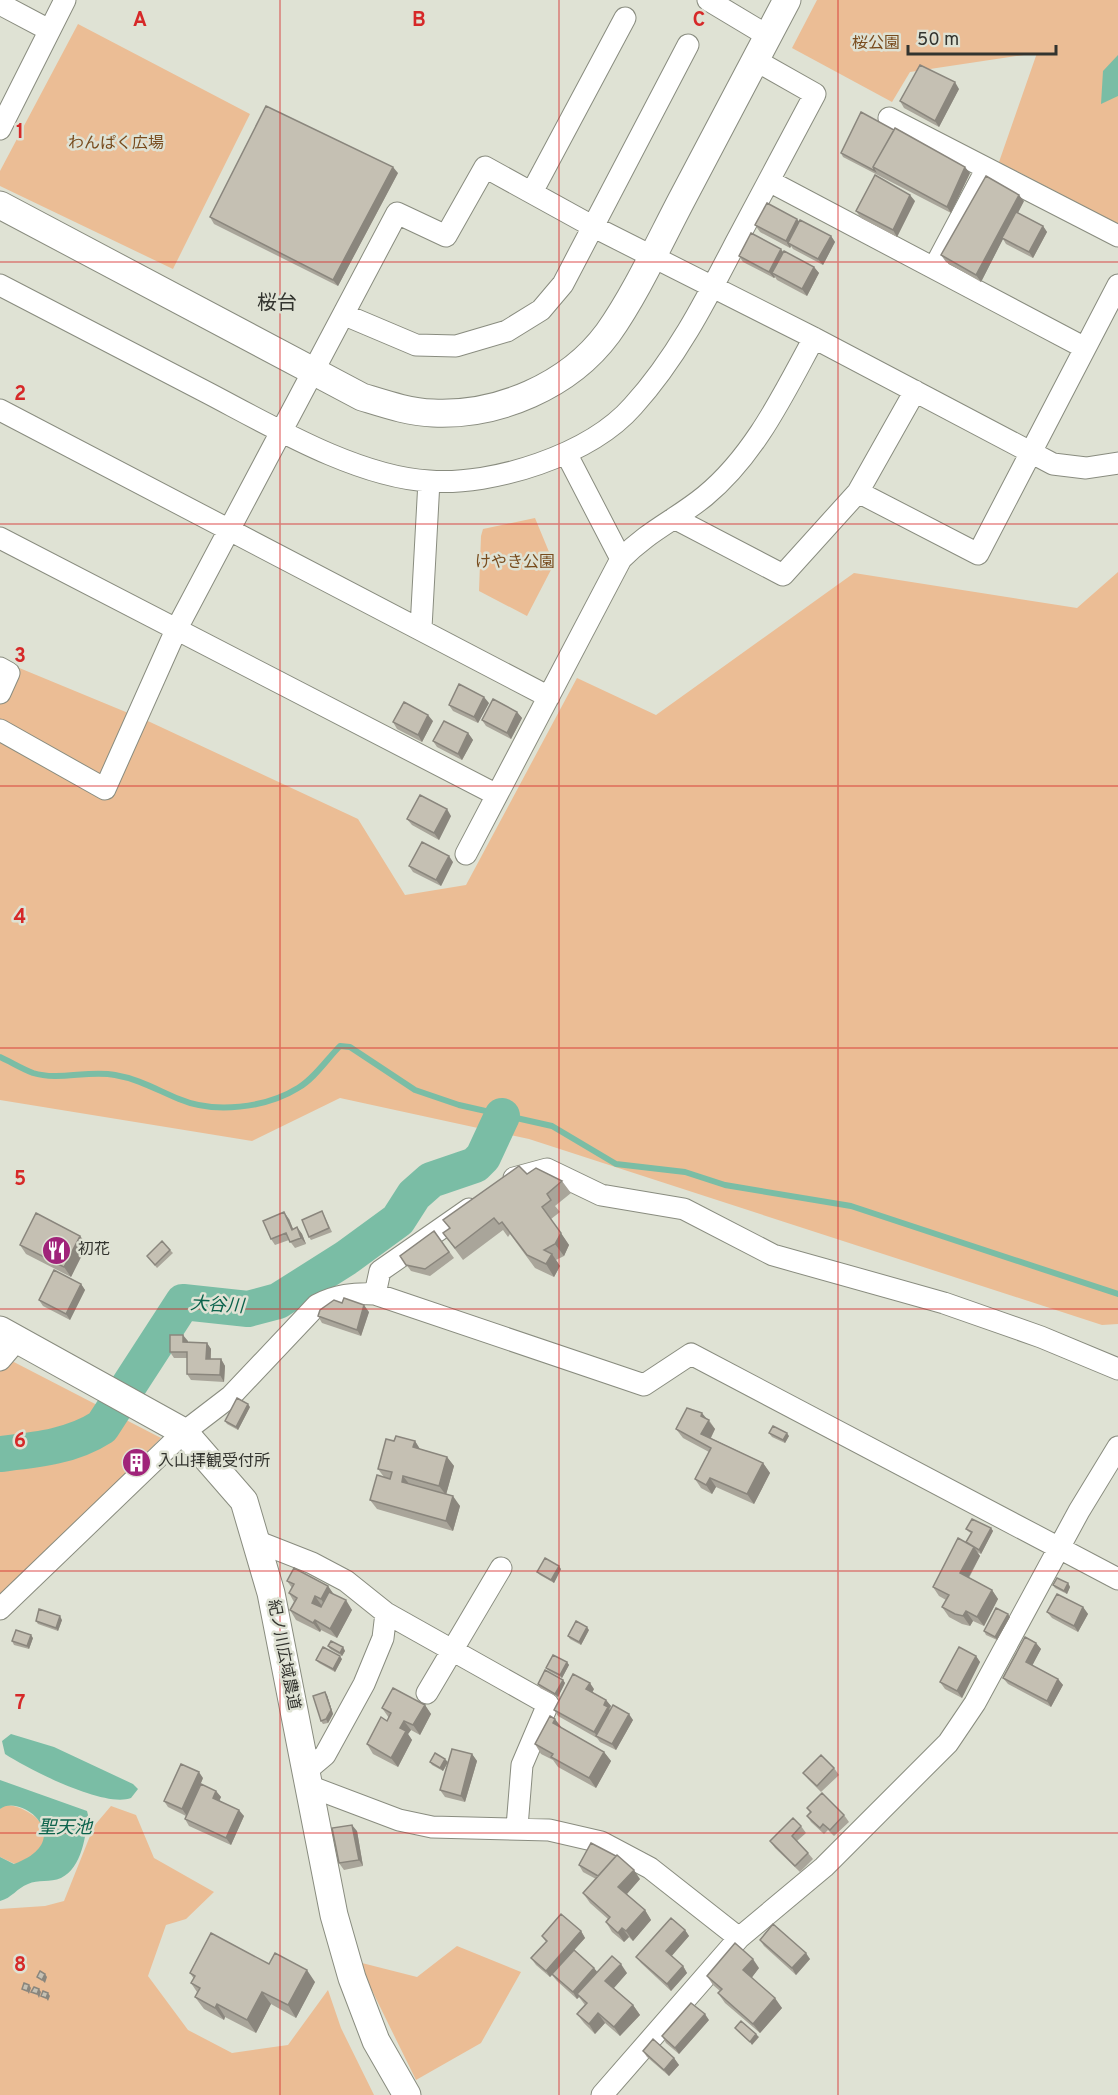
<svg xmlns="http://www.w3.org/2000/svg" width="1118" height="2095" font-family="Overpass,'Noto Sans JP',sans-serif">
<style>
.green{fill:#ebbd95}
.water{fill:#7abda5}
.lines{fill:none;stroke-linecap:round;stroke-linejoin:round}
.stream{stroke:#7abda5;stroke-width:6}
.river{stroke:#7abda5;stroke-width:36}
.minor-casing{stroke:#898c7f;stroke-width:23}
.tertiary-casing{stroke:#898c7f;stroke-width:29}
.minor{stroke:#fff;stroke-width:21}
.tertiary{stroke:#fff;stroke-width:27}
.wall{fill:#a9a59a}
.shaded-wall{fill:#8a867d}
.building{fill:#c5c0b3;stroke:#8a867d;stroke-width:1.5}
.grid{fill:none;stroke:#d62828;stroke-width:1.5;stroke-opacity:0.55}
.labels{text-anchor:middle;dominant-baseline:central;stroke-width:5;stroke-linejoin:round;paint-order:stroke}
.park-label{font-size:16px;fill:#784c1e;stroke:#dfe2d4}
.poi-label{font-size:16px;fill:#33342f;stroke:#dfe2d4;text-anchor:start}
.street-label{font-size:16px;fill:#33342f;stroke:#dfe2d4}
.water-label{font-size:18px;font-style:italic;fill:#0b634c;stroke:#dfe2d4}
.quarter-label{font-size:20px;fill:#33342f;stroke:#dfe2d4}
.grid-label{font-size:20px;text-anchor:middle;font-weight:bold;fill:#d62828;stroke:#dfe2d4;stroke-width:5;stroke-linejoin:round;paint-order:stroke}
</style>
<rect width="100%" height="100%" fill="#dfe2d4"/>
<!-- green -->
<path class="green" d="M817 0H1118V224L999 162 1037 53 910 72 892 102 792 48Z
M78 24 250 114 173 269 0 186V171Z
M535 518 554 564 527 616 479 591 481 536 483 529Z
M1118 572V1324L1102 1325 529 1139 340 1098 252 1141 0 1100V660L150 722 358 819 405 895 466 885 577 678 656 715 854 573 1077 608Z
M10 1360 161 1438 0 1599V1368Z
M4 1805C26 1805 58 1826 40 1851 34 1858 23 1861 15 1864L0 1857V1809Z
M111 1806 136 1815 154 1858 214 1892 186 1919 166 1925 148 1976 188 2030 232 2053 288 2045 328 1990 341 2028 374 2095H0V1909L45 1906 64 1901 94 1826Z
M457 1946 521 1972 481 2043 416 2080 358 1962 417 1977Z"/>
<!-- water -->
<path class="water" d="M1118 55V96L1101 104 1103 71Z
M11 1734 54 1747 133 1784 138 1789 131 1798C104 1808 30 1770 5 1754L2 1741Z
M0 1780 87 1811 88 1815C86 1835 82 1868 61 1878 50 1883 38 1879 28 1884 17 1888 12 1898 0 1901V1857L14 1864C79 1840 21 1792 0 1809Z"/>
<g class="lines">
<!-- stream -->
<path class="stream" d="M0 1057C11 1062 22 1069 33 1073 59 1081 88 1070 115 1075 139 1079 157 1090 179 1099 214 1114 266 1108 298 1088 314 1079 327 1059 340 1046L350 1047 415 1090 459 1105 552 1126 616 1164 685 1172 725 1185 851 1206 1118 1294"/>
<!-- river -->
<path class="river" d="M0 1454C35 1450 71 1447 102 1427L183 1302 248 1309 278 1301 346 1258 398 1220 414 1195 431 1180 475 1165 483 1157 502 1116"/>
<defs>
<path id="minor" d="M708 0 768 36
M0 4 49 30
M889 118 1118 236
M0 129 65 0
M769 181 1085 348
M532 192 625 18
M934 268 986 170
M0 285C69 321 138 357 208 393 271 426 357 477 429 481 493 486 590 455 633 406 676 359 706 300 735 244 762 194 788 144 815 94L755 60
M345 315 416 345 456 346 507 331 541 310 563 284 688 45
M0 410 549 697
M566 453 621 559
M858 492 978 554 1118 285
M674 518 783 575 858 492 915 391
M0 538 497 795
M421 628 429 481
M0 668 9 673 0 693
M0 730 105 789 176 630 397 213 446 236 485 167 592 226 814 338 1053 464 1086 468 1118 463
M466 854 621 559C648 531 677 519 705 496 755 455 784 393 814 338
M514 1178 547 1169 601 1195 684 1209 773 1255 944 1303 1041 1337 1118 1369
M375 1294 380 1271 469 1209
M0 1360 17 1340
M256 1541 312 1563 346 1581 386 1613 548 1704 522 1765 517 1827
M0 1609 184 1432 231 1396 317 1305C336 1295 354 1293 375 1294L644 1385 691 1354 1118 1579
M427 1693 501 1568
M306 1771 325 1755 364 1684 383 1638 386 1613
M309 1786 399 1820 432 1827 549 1830 601 1842 650 1868 739 1938
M602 2095 739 1938 824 1867 948 1743 975 1703 1079 1511 1118 1447"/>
<path id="tertiary" d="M0 205 362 397C385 404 408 412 433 413 498 416 569 386 608 333 635 295 659 243 681 201 716 134 751 67 787 0
M0 1330 184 1432 244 1501 271 1593 334 1915 352 1978 376 2041 407 2095"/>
</defs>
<!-- minor casing -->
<use href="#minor" class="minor-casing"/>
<!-- tertiary casing -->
<use href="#tertiary" class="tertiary-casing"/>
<!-- minor -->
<use href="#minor" class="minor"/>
<!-- tertiary -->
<use href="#tertiary" class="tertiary"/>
</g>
<!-- wall -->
<path class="wall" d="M959 89 939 127 904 108 900 101Z
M841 153 970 173 951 213 843 157Z
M398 173 338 286 214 224 210 217Z
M915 201 897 237 861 218 856 211Z
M1024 201 1018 213 1043 226 1047 232 1033 258 1006 244 1003 239 981 282 946 262 941 255Z
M755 225 831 236 835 242 823 265 793 249 791 246 790 248 760 232Z
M783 252 814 267 819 273 807 296 777 280 775 277 774 278 743 262 739 256Z
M489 703 478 723 453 711 449 705Z
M517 712 522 718 511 739 486 726 482 720Z
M433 721 422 742 397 729 393 722Z
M468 733 473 740 462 760 437 747 433 741Z
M451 816 439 840 412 825 407 819Z
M453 862 441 886 413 872 409 866Z
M562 1181 571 1193 555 1206 560 1212 551 1219 569 1245 564 1256 556 1260 560 1266 554 1277 535 1268 510 1234 508 1237 503 1230 463 1260 443 1233 450 1229 443 1220Z
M324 1215 332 1232 311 1240 309 1237Z
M289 1219 293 1229 297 1227 302 1234 306 1244 295 1248 289 1240 275 1245 271 1239Z
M434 1231 454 1258 430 1276 411 1271 400 1256Z
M80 1236 87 1245 71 1277 26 1254 20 1245Z
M170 1250 173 1253 157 1268 147 1256Z
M81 1284 85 1290 70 1320 43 1306 39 1300Z
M369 1312 361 1336 322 1323 318 1316Z
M188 1341V1342L207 1343 211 1349V1359H221L225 1366 224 1382 191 1380 187 1374V1358H174L170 1352Z
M250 1407 238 1430 227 1424 225 1421Z
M707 1419 709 1420 715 1429 711 1438 763 1463 770 1473 754 1504 716 1487 712 1494 701 1488 695 1479 709 1452 683 1438 676 1429Z
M769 1433 789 1436 785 1443 772 1437Z
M394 1441H415L420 1449 447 1457 454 1466 446 1494 460 1506 453 1531 377 1509 370 1500 384 1477 378 1469Z
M130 1459H140L142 1462 137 1467Z
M991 1528 993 1531 981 1554 977 1552 980 1556 969 1578 992 1590 998 1599 984 1626 973 1621 970 1626 962 1624 949 1617 942 1607 946 1600 939 1596 933 1587 966 1542 971 1533 969 1532 966 1529Z
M561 1569 554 1583 540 1575 537 1572Z
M287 1581 328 1586 333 1594 352 1610 337 1638 321 1630 320 1632 296 1620 290 1610 294 1602 289 1593 292 1588Z
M1068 1583 1070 1587 1067 1594 1055 1588 1053 1585Z
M1083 1607 1088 1614 1078 1632 1052 1618 1047 1612Z
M1010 1617 997 1640 986 1635 984 1631Z
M62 1620 58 1631 38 1624 36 1621Z
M589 1630 581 1645 570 1639 568 1636Z
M33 1638 29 1649 14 1645 12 1641Z
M1036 1643 1041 1649 1032 1665 1058 1679 1063 1685 1051 1707 1008 1684 1003 1678Z
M328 1646 343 1647 345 1651 342 1656 330 1649Z
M976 1656 980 1662 962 1698 945 1689 940 1682Z
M342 1659 335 1672 319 1663 316 1660Z
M567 1662 569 1665 562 1678 549 1671 546 1668Z
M563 1680 565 1683 558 1697 540 1688 538 1684Z
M594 1689 592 1692 606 1700 611 1706 610 1710 633 1720 616 1750 600 1742 597 1738 558 1716 554 1710Z
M327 1695 333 1714 328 1723 323 1724 321 1721Z
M425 1705 431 1714 420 1735 411 1730 408 1734 412 1740 398 1767 373 1754 367 1744 389 1718 382 1708Z
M562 1728 604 1752 611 1761 596 1788 558 1767 553 1760 541 1754 535 1744Z
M472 1754 477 1761 465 1802 445 1797 440 1790Z
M430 1762H448L443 1771 432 1765Z
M834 1768 839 1775 821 1792 808 1779 803 1773Z
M203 1778 190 1809 216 1791 221 1797 219 1800 244 1816 231 1845 189 1826 185 1819 186 1816 168 1807 164 1801Z
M807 1808 844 1815 849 1822 834 1836 828 1830 824 1834 811 1822 807 1816 810 1812Z
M801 1826 806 1833 797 1841 808 1853 813 1859 800 1872 775 1848 770 1841Z
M357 1831 363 1866 344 1870 339 1863Z
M579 1865 640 1879 627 1894 645 1910 651 1920 633 1941 629 1937 624 1942 612 1932 606 1922 608 1919 590 1903 583 1893 596 1879 583 1872Z
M685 1930 689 1936 671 1956 683 1966 687 1973 671 1991 641 1963 636 1957Z
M581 1931 585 1938 574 1950 597 1972 627 1973 614 1988 633 2005 640 2015 620 2036 605 2023 595 2034 584 2023 577 2014 585 2005 579 1997 577 1999 557 1981 552 1975 550 1977 536 1965 531 1958 546 1942 542 1936Z
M760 1940 810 1959 796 1975 764 1946Z
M269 1964 315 1982 296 2018 271 2004 256 2033 225 2017 224 2020 204 2009 195 1997 197 1992 191 1983 194 1979 190 1973Z
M759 1968 751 1978 782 2008 760 2033 725 2003 718 1993 720 1991 713 1985 707 1976Z
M709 2020 679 2054 666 2043 662 2036Z
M643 2051 674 2058 679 2065 669 2076 647 2057Z"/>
<!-- shaded-wall -->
<path class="shaded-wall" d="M955 82 959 89 939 127 935 121Z
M393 167 398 173 338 286 333 280Z
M965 167 970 173 951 213 947 207Z
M910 195 915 201 897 237 893 230Z
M1019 195 1024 201 1004 239 1002 238 1003 239 981 282 976 275Z
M797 219 802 225 788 243 791 246 790 248 786 241Z
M1043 226 1047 232 1033 258 1029 252Z
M831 236 835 242 823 265 818 259Z
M781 249 786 256 772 273 775 277 774 278 769 272Z
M814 267 819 273 807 296 802 289Z
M484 697 489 703 478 723 474 717Z
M517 712 522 718 511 739 507 733Z
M428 715 433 721 422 742 418 735Z
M468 733 473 740 462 760 458 754Z
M447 809 451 816 439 840 434 833Z
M449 856 453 862 441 886 436 880Z
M284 1212 289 1219 296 1236 292 1230Z
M297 1227 302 1234 306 1244 301 1238Z
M561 1233 569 1245 564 1256 555 1244Z
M80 1236 87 1245 71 1277 64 1267Z
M552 1254 560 1266 554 1277 546 1264Z
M81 1284 85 1290 70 1320 66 1314Z
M364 1305 369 1312 361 1336 357 1330Z
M183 1335 188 1341V1348L183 1342Z
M207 1343 211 1349 210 1365 206 1359Z
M221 1359 225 1366 224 1382 220 1375Z
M248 1404 250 1407 238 1430 236 1427Z
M702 1413 715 1429 708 1443 701 1434V1416Z
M787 1433 789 1436 785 1443 783 1440Z
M415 1441 421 1451 413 1447Z
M447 1457 454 1466 446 1495 439 1486Z
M763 1463 770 1473 754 1504 747 1494Z
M403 1476 410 1485 402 1482Z
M710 1478 716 1487 712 1494 706 1485Z
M453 1496 460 1506 453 1531 446 1521Z
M991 1528 993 1531 981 1554 979 1550Z
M974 1547 980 1556 966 1582 960 1573Z
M559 1566 561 1569 554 1583 551 1580Z
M1068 1583 1070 1587 1067 1594 1064 1591Z
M328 1586 335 1596 327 1609 321 1599Z
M992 1590 998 1599 984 1626 977 1617Z
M315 1596 322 1606 319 1612 312 1603Z
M346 1600 352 1610 337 1638 330 1629Z
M1083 1607 1088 1614 1078 1632 1074 1626Z
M966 1611 973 1621 970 1626 963 1616Z
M1008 1614 1010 1617 997 1640 995 1637Z
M60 1616 62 1620 58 1631 56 1628Z
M315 1620 321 1630 320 1632 313 1623Z
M587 1627 589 1630 581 1645 579 1642Z
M31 1635 33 1638 29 1649 27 1646Z
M1036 1643 1041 1649 1031 1668 1026 1662Z
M343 1647 345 1651 342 1656 340 1653Z
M340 1656 342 1659 335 1672 333 1669Z
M976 1656 980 1662 962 1698 957 1691Z
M567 1662 569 1665 562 1678 560 1675Z
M1058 1679 1063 1685 1051 1707 1047 1701Z
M563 1680 565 1683 558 1697 555 1694Z
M590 1683 594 1689 591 1695 586 1689Z
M325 1692 327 1695 333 1714 328 1723 326 1719Z
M606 1700 611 1706 609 1709 612 1714 597 1736 594 1732Z
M425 1705 431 1714 420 1735 413 1725Z
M629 1714 633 1720 616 1750 612 1744Z
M555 1719 562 1728 553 1723Z
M404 1721 411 1730 408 1734 412 1740 398 1767 391 1758 400 1728Z
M604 1752 611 1761 596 1788 589 1778Z
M472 1754 477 1761 465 1802 461 1796Z
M445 1759 448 1762 443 1771 440 1768Z
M199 1772 203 1778 187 1816 182 1809Z
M216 1791 221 1797 218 1804 213 1798Z
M239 1810 244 1816 231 1845 226 1838Z
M352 1825 357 1831 363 1866 359 1860Z
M634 1870 640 1879 625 1896 618 1887Z
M645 1910 651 1920 633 1941 626 1931Z
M622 1928 629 1937 624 1942 618 1933Z
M685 1930 689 1936 670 1958 666 1951Z
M581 1931 585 1938 550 1977 546 1971Z
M806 1953 810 1959 796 1975 792 1968Z
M753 1959 759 1968 750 1980 743 1970Z
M621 1964 627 1973 612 1990 605 1981Z
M683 1966 687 1973 671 1991 667 1984Z
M594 1968 599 1974 577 1994 579 1997 577 1999 573 1992Z
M307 1970 315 1982 296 2018 288 2005Z
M45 1974 47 1977 45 1983 42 1980Z
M29 1985 31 1988 29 1994 27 1991Z
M39 1989 41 1992 39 1998 37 1994Z
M262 1992 271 2004 256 2033 247 2020Z
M48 1993 50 1996 48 2001 46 1998Z
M775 1998 782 2008 760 2033 753 2024Z
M217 2004 225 2017 224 2020 215 2008Z
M633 2005 640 2015 620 2036 614 2027Z
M598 2013 605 2023 595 2034 589 2024Z
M705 2014 709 2020 679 2054 675 2048Z
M756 2034 759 2037 752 2045 750 2042Z
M674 2058 679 2065 669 2076 664 2070Z"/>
<!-- building -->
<path class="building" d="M920 65 955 82 935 121 900 101Z
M266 106 393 167 333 280 210 217Z
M861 112 894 130 873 167 875 171 841 153Z
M895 128 965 167 947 207 873 167Z
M875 175 910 195 893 230 856 211Z
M986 176 1019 195 976 275 941 255Z
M767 203 797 219 786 241 755 225Z
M1016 212 1043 226 1029 252 1002 238Z
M800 220 831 236 818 259 788 243Z
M751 233 781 249 769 272 739 256Z
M784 251 814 267 802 289 772 273Z
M459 684 484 697 474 717 449 705Z
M493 699 517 712 507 733 482 720Z
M404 702 428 715 418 735 393 722Z
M444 721 468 733 458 754 433 741Z
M420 795 447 809 434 833 407 819Z
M422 842 449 856 436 880 409 866Z
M519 1166 527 1174 536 1168 562 1181 547 1194 551 1200 542 1207 561 1233 555 1244 544 1250 552 1254 546 1264 527 1255 502 1222 499 1224 494 1218 455 1248 443 1233 450 1228 443 1220Z
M322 1211 329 1228 309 1237 302 1220Z
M284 1212 292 1230 297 1227 301 1238 290 1242 286 1233 271 1239 263 1221Z
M36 1213 80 1236 64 1267 20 1245Z
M434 1231 449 1252 425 1269 406 1265 400 1256Z
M162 1241 170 1250 155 1265 147 1256Z
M54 1270 81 1284 66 1314 39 1300Z
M344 1298 364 1305 357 1330 318 1316 320 1310 334 1300 342 1303Z
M170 1335H183V1342L207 1343 206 1359H221L220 1375 187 1374V1352H170Z
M237 1398 248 1404 236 1427 225 1421Z
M687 1408 702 1413 701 1416 709 1420 701 1434 763 1463 747 1494 710 1478 706 1485 695 1479 711 1448 676 1429Z
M773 1426 787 1433 783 1440 769 1433Z
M396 1436 415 1441 413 1447 447 1457 439 1486 403 1476 402 1482 453 1496 446 1521 370 1500 377 1475 390 1479 392 1472 378 1469 386 1439 394 1441Z
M135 1454 140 1459 135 1464 130 1459Z
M972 1519 991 1528 979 1550 966 1542 972 1532 966 1529Z
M958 1538 974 1547 960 1573 992 1590 977 1617 966 1611 963 1616 955 1614 942 1607 949 1595 933 1587Z
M545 1558 559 1566 551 1580 537 1572Z
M294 1568 328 1586 321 1599 315 1596 312 1603 321 1607 329 1592 346 1600 330 1629 315 1620 313 1623 290 1610 297 1598 289 1593 294 1584 287 1581Z
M1057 1578 1068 1583 1064 1591 1053 1585Z
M1057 1594 1083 1607 1074 1626 1047 1612Z
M996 1608 1008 1614 995 1637 984 1631Z
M39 1609 60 1616 56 1628 36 1621Z
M576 1621 587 1627 579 1642 568 1636Z
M16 1630 31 1635 27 1646 12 1641Z
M1025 1637 1036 1643 1026 1662 1058 1679 1047 1701 1003 1678Z
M331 1641 343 1647 340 1653 328 1646Z
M323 1647 340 1656 333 1669 316 1660Z
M959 1647 976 1656 957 1691 940 1682Z
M553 1655 567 1662 560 1675 546 1668Z
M545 1670 563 1680 555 1694 538 1684Z
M573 1674 590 1683 586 1689 606 1700 604 1705 608 1707 594 1732 554 1710Z
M393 1688 425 1705 413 1725 404 1721 400 1728 406 1731 391 1758 367 1744 381 1717 387 1721 391 1713 382 1708Z
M325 1692 331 1710 326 1719 321 1721 313 1696Z
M613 1705 629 1714 612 1744 596 1736Z
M550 1716 555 1719 553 1723 604 1752 589 1778 551 1757 553 1754 535 1744Z
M452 1749 472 1754 461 1796 440 1790Z
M435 1753 445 1759 440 1768 430 1762Z
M821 1755 834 1768 817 1786 803 1773Z
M181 1764 199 1772 182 1809 164 1801Z
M201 1784 216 1791 213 1798 239 1810 226 1838 185 1819Z
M822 1793 844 1815 830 1830 823 1824 820 1828 807 1816 811 1812 807 1808Z
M793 1818 801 1826 792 1836 808 1853 795 1866 770 1841Z
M352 1825 359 1860 339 1863 332 1828Z
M591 1843 616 1856 598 1876 579 1865Z
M617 1855 634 1870 618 1887 645 1910 626 1931 622 1928 618 1933 606 1922 610 1917 583 1893Z
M561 1914 581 1931 546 1971 531 1958 547 1941 542 1936Z
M671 1918 685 1930 666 1951 683 1966 667 1984 636 1957Z
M773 1924 806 1953 792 1968 760 1940Z
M211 1933 269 1964 275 1953 307 1970 288 2005 262 1992 247 2020 217 2004 215 2008 195 1997 200 1988 191 1983 195 1976 190 1973Z
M735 1943 753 1959 743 1970 775 1998 753 2024 718 1993 722 1989 707 1976Z
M574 1950 594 1968 573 1992 552 1974Z
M612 1956 621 1964 605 1981 633 2005 614 2027 598 2013 589 2024 577 2014 587 2003 577 1994Z
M40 1971 45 1974 42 1980 37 1977Z
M24 1983 29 1985 27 1991 22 1989Z
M34 1987 39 1989 37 1994 31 1992Z
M43 1991 48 1993 46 1998 41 1996Z
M691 2003 705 2014 675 2048 662 2036Z
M741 2021 756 2034 750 2042 735 2028Z
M653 2039 674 2058 664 2070 643 2051Z"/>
<!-- grid -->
<path class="grid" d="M280 0V2095M559 0V2095M838 0V2095M0 262H1118M0 524H1118M0 786H1118M0 1048H1118M0 1309H1118M0 1571H1118M0 1833H1118"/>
<!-- icons -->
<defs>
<symbol id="restaurant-disc" viewBox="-11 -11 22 22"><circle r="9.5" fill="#a0247a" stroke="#dfe2d4"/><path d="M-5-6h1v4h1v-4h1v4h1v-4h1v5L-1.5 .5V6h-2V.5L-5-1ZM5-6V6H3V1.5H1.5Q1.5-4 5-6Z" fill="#fff"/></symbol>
<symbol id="building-disc" viewBox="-11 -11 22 22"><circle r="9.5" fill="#a0247a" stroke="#dfe2d4"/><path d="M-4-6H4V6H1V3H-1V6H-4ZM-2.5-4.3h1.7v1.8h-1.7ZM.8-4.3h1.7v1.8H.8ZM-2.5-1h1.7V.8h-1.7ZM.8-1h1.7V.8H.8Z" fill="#fff"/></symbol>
</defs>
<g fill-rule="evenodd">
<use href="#restaurant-disc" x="40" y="1234" width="33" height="33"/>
<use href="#building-disc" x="120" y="1446" width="33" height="33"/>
</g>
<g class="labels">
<!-- park labels -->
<g class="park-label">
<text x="876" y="44">桜公園</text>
<text x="116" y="144">わんぱく広場</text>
<text x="515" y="563">けやき公園</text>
</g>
<!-- poi labels -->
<g class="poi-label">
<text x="78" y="1250">初花</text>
<text x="158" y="1462">入山拝観受付所</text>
</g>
<!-- street labels -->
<g class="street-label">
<text transform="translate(283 1655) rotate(79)">紀ノ川広域農道</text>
</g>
<!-- water labels -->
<g class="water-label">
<text transform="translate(217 1306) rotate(3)">大谷川</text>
<text x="65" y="1828">聖天池</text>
</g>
<!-- quarter labels -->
<g class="quarter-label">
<text x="277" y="304">桜台</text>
</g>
</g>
<g class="grid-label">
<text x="140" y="26">A</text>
<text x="419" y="26">B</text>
<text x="699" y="26">C</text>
<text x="20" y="138">1</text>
<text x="20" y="400">2</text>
<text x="20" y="662">3</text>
<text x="20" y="923">4</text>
<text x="20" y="1185">5</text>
<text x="20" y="1447">6</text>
<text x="20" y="1709">7</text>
<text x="20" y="1971">8</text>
</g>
<!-- scale -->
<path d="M908 45v9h148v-9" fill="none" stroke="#33342f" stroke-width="3"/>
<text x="917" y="45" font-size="18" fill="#33342f" stroke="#dfe2d4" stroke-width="4.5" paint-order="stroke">50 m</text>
</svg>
